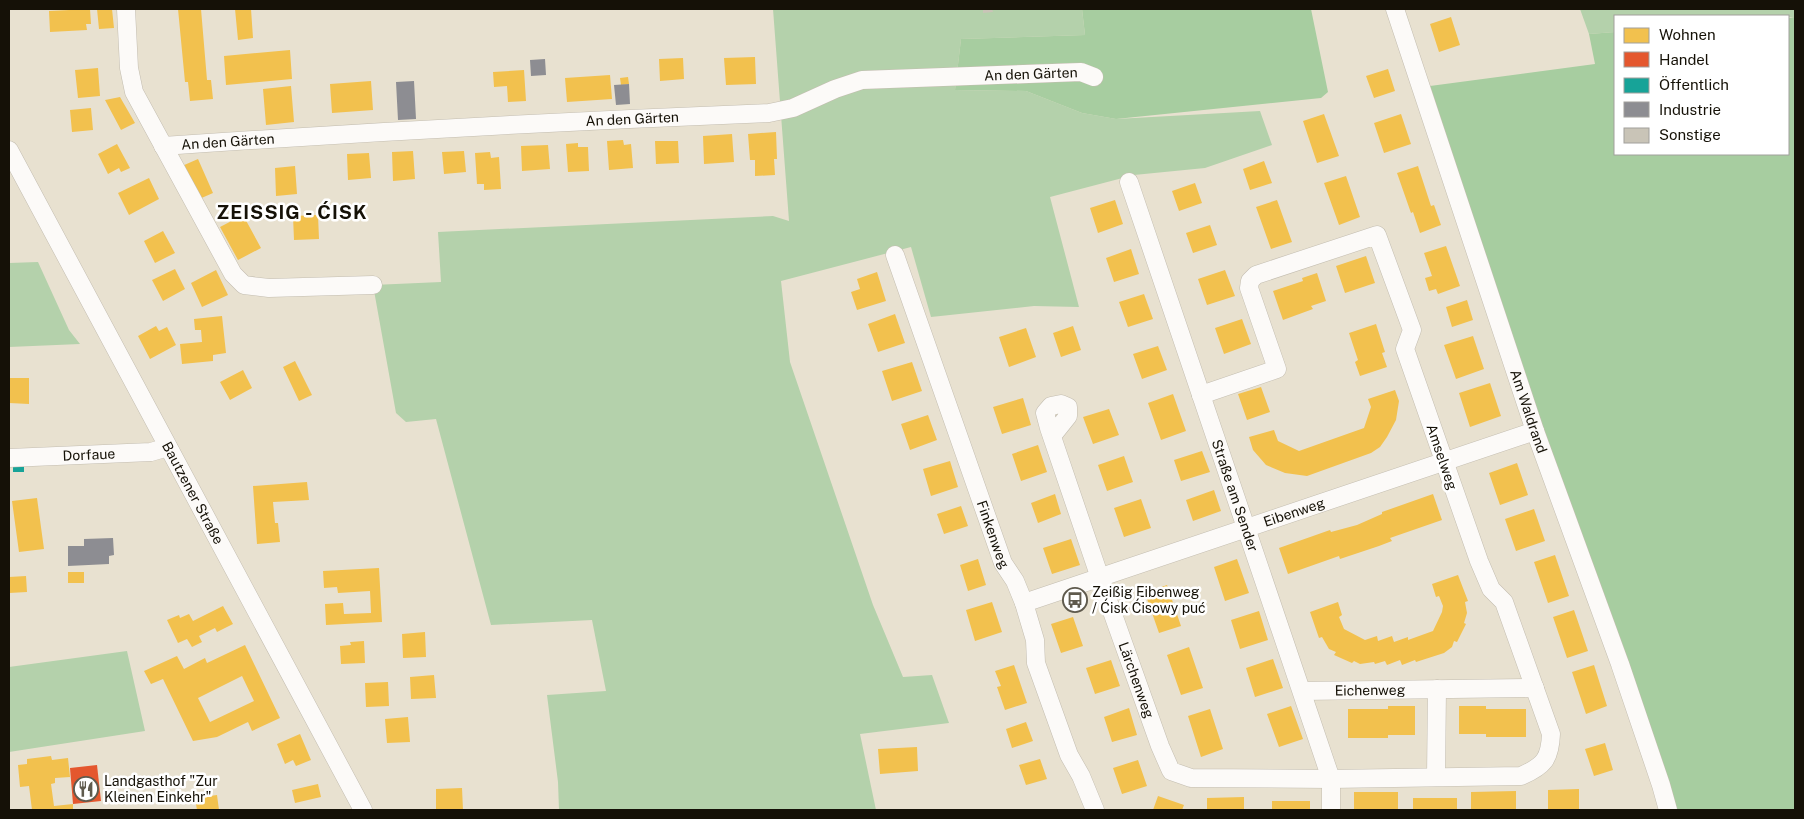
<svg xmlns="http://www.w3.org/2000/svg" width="1804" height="819" font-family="'Public Sans',sans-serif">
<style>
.green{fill:#b4d1ab}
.forest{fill:#a7cda0}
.homes{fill:#f2c14e;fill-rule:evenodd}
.shops{fill:#e4572e}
.public{fill:#17a398}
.industry{fill:#8d8d92}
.building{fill:#c9c4b7}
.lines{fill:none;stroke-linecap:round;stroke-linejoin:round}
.street-casing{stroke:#c3bdb0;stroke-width:19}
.street{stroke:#fcfaf8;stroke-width:18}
.labels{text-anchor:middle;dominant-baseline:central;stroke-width:5;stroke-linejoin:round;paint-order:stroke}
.street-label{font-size:14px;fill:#151107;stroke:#fff}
.poi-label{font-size:14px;fill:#151107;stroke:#fff;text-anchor:start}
.district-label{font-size:19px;font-weight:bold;letter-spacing:1px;fill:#151107;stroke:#fff}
</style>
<rect width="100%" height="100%" fill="#e8e1d0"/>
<!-- green -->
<path class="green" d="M773 9H1082L1085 35 961 39 955 90 1026 91 1082 113 1116 119 1260 111 1272 145 1205 168 1134 175 1050 197 1079 307 1034 306 931 317 911 247 781 281 790 362 873 605 903 677 932 675 949 723 860 734 876 810H559L558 782 547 695 606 691 592 620 491 625 436 419 406 422 396 413 373 285 441 282 438 232 773 216 789 221Z
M1580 9H1795V17L1615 16V32L1589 34Z
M38 262 69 330 80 344 9 347V263Z
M127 651 145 731 9 752V667Z"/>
<!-- forest -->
<path class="forest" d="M1082 9H1311L1328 92 1321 98 1116 119 1082 113 1026 91 955 90 961 39 1085 35Z
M1795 17V810H1668L1430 86 1595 64 1589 34 1615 32V154H1788V18Z"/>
<!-- homes -->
<path class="homes" d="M90 9 91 24H86L87 30 50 32 49 11Z
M97 9H112L114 28 99 29Z
M178 9H201L207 80H211L213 99 190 101 188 82H185Z
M235 9H251L253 38 238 40Z
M1451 17 1460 45 1439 52 1430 24Z
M290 50 292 79 226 85 224 56Z
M755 57 756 84 726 85 724 58Z
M683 58 684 79 660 81 659 59Z
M98 68 100 96 78 98 75 70Z
M1388 69 1395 91 1374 98 1366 76Z
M524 70 526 101 508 102 507 86 494 87 493 72Z
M610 75 612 99 567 102 565 78Z
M628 77 629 84 621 85 620 78Z
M371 81 373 110 332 113 330 84Z
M291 86 294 122 266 125 263 89Z
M120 97 135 123 121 130 105 100Z
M91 108 93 130 72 132 70 110Z
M1324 114 1339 156 1317 163 1303 121Z
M1401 114 1411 144 1384 153 1374 123Z
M776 132 777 159H774L775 175 755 176V160H750L748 134Z
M732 134 734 162 704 164 703 136Z
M623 140 624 145 631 144 633 168 609 170 607 141Z
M655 141H678L679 163 656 164Z
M578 143V147H588L589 171 568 172 566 144Z
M117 144 130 168 121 172 119 168 108 174 98 154Z
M548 145 550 169 522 171 521 146Z
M413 151 415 179 393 181 392 152Z
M464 151 466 172 444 174 442 152Z
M490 152 491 158 499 157 501 189 484 190V184H477L475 153Z
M369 153 371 178 348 180 347 154Z
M198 159 213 193 197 200 182 166Z
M1264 161 1272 183 1250 190 1243 169Z
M295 166 297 194 276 196 275 168Z
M1418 166 1431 206 1434 205 1441 225 1420 233 1413 212 1411 213 1397 173Z
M1346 176 1360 217 1339 225 1324 183Z
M149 178 159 199 129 215 118 193Z
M1195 183 1202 203 1179 211 1172 191Z
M1115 200 1123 224 1098 233 1090 208Z
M1277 200 1292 242 1271 249 1256 207Z
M243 215 261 248 238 260 220 227Z
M318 215 319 239 294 240 293 216Z
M1210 225 1217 245 1193 253 1186 233Z
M163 231 175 253 155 263 144 241Z
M1446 246 1460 286 1438 294 1436 289 1429 291 1425 278 1432 276 1424 253Z
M1131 249 1139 274 1114 282 1106 258Z
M1366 256 1375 283 1345 293 1336 266Z
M175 269 185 289 163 301 152 280Z
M216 270 228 295 202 307 191 283Z
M1225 270 1235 296 1207 305 1198 279Z
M877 272 886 301 857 310 851 292 860 289 857 279Z
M1317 273 1326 301 1311 306 1313 309 1283 320 1273 291 1303 281 1302 278Z
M1144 294 1153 319 1128 327 1119 302Z
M1467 300 1473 320 1452 327 1446 307Z
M895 314 905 343 878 352 868 324Z
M222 316 226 353 213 355V361L182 364 180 344 202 342 201 330H195L194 319Z
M1242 319 1251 344 1224 354 1215 328Z
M1376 324 1385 352 1382 353 1387 367 1360 376 1355 362 1358 360 1349 333Z
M156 326 159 331 167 327 176 345 150 359 138 336Z
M1073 326 1081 350 1061 357 1053 333Z
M1026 328 1036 357 1009 367 999 337Z
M1473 336 1484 369 1456 379 1444 345Z
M1158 346 1167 370 1142 379 1133 354Z
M295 361 312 395 299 401 283 367Z
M912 362 922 391 892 401 882 371Z
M243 370 252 388 230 400 220 382Z
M9 378H29V404L9 403Z
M1490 383 1501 416 1470 427 1459 393Z
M1261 387 1270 412 1247 420 1238 394Z
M1395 390 1399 401 1396 420 1387 437 1380 447 1371 453 1307 476 1285 473 1266 465 1253 450 1249 437 1274 430 1278 441 1299 451 1364 428 1371 407 1368 399Z
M1173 394 1186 431 1161 440 1148 403Z
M1023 398 1031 425 1002 434 993 407Z
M1109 409 1119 435 1093 444 1083 417Z
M928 415 937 440 910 450 901 424Z
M1038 445 1047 472 1021 481 1012 454Z
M1202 451 1210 472 1181 481 1174 460Z
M1124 456 1133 482 1107 491 1098 465Z
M950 461 958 487 931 496 923 469Z
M1517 463 1528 495 1500 505 1489 473Z
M307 482 309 500 273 502 275 523H278L280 542 257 544 253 486Z
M1214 490 1221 511 1193 521 1186 500Z
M1055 494 1061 514 1038 523 1031 503Z
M1433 494 1442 520 1390 538 1392 541 1379 546 1340 559 1339 556 1288 574 1279 548 1330 530 1331 532 1357 525 1382 514V512Z
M37 498 44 549 19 552 12 501Z
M1141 499 1151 528 1124 537 1114 508Z
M961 506 968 526 944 534 937 514Z
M1534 509 1545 541 1516 551 1505 519Z
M1071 539 1080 565 1052 574 1043 548Z
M1555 555 1569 596 1548 603 1534 562Z
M978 559 986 585 968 591 960 565Z
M1237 559 1249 593 1225 601 1214 567Z
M379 568 382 622 326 625 325 604 343 603 344 614 371 613 370 591 338 593 337 587 324 588 323 571Z
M68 572H84V583H68Z
M1458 575 1468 601 1465 602 1467 613 1464 623 1466 624 1457 642 1454 641 1452 647 1444 653 1416 662 1415 660 1402 665 1400 660 1387 665 1385 661 1375 664 1374 662 1360 664 1354 661 1352 663 1334 655 1336 652 1329 649 1322 637 1319 638 1310 612 1338 602 1342 615 1339 617 1344 629 1365 640 1377 636 1378 641 1392 636 1394 642 1408 637V640L1433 631 1442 612 1443 606 1439 596 1436 597 1432 584Z
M26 576 27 592 9 593V577Z
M1167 585 1181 626 1159 633 1145 593Z
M992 602 1002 632 975 641 966 610Z
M223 606 233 624 217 632 215 628 199 636 202 642 192 647 187 639 178 643 167 620 179 615 180 618 189 614 193 621Z
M1574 610 1588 651 1567 658 1553 617Z
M1259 611 1268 640 1240 649 1231 620Z
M1073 617 1083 646 1061 653 1051 624Z
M425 632 426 657 403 658 402 634Z
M364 641 365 663 341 664 340 646 351 645 350 642Z
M245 645 280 718 252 731 248 722 217 737 193 741 163 679 151 684 144 671 177 656 184 669 205 658 207 663ZM242 676 254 701 210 722 198 698Z
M1189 647 1203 688 1181 695 1167 655Z
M1273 659 1283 688 1255 697 1246 668Z
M1111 660 1120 686 1095 694 1086 668Z
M1014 665 1027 703 1005 710 997 687 1001 686 995 671Z
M1594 665 1607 706 1586 714 1572 672Z
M434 675 436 698 411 699 410 677Z
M388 682 389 706 366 707 365 683Z
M1291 706 1303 739 1279 747 1267 714Z
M1388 706H1415V735H1388V738H1348V709H1388Z
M1459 706H1486V709H1526V737H1486V734H1459Z
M1129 708 1137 735 1112 742 1104 717Z
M1210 709 1223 749 1201 757 1188 716Z
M408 717 410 742 387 743 385 719Z
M1026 722 1033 741 1012 748 1006 729Z
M300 734 311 760 296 766 293 760 285 764 277 744Z
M1605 743 1613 770 1594 776 1585 749Z
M917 747 918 771 880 774 878 749Z
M51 756 52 760 68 758 70 777 55 778V783L51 784 54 806 73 804V810H32L29 786 20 787 18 765 27 764V759Z
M1040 759 1047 779 1026 785 1019 765Z
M1138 760 1147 786 1122 794 1113 768Z
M318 784 321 797 295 803 292 790Z
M462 788 463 810H436V789Z
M1579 789V810H1548V790Z
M1516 791V810H1471V792Z
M1354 792H1398V810H1354Z
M217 795 219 810H197L195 798Z
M1158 796 1184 805 1182 810H1153Z
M1244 797V810H1207V798Z
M1413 798H1457V810H1413Z
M1272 801H1310V810H1272Z"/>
<!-- shops -->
<path class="shops" d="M97 765 101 801 73 804 70 768Z"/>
<!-- public -->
<path class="public" d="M13 466H24V472H13Z"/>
<!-- industry -->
<path class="industry" d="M545 59 546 75 531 76 530 60Z
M414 81 416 119 398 120 396 82Z
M629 84 630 104 616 105 614 85Z
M113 538 114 555 109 556V564L68 566V546H84V539Z"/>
<!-- building -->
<path class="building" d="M983 9H992L993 12 983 13Z"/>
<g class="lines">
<defs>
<g id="street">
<path d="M126 9 129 68 134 92 233 274 244 285 269 288 373 285"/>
<path id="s1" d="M1395 9 1535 431 1620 664 1661 785 1668 810"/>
<path id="s2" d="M163 146C365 132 567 121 769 113L793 108 835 89 862 80 1081 72 1094 77"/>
<path id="s3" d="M9 150 363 810"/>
<path id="s4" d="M1129 182 1331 779V810"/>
<path id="s5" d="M895 255 1003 563 1015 581 1024 603 1035 640 1036 663 1069 755 1081 776 1095 810"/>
<path id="s6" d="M1052 436 1068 416V407L1061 404 1051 406 1045 413 1049 428 1100 578 1160 746 1171 771 1191 778 1331 779 1521 776C1544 766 1550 759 1551 734L1504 602 1491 589 1479 561 1405 349 1412 330 1377 235 1256 275 1250 281 1249 288 1277 369 1201 395"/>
<path id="s7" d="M9 458 151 452 168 447"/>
<path id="s8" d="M1024 603 1535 431"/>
<path id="s9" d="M1302 691 1535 688"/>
<path d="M1436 777 1437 689"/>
</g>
</defs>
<!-- street casing -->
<use href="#street" class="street-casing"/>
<!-- street -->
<use href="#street" class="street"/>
</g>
<!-- icons -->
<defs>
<symbol id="bus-ring" viewBox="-11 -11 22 22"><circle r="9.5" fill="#fff" stroke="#5f5a4d" stroke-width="1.5"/><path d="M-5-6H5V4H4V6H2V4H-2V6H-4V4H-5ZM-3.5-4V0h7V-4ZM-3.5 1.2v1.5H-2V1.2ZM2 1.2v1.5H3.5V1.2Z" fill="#5f5a4d"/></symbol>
<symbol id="restaurant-ring" viewBox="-11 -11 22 22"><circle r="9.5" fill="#fff" stroke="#5f5a4d" stroke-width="1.5"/><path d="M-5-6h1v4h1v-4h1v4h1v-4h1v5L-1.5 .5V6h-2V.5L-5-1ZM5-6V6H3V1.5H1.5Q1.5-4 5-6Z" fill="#5f5a4d"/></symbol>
</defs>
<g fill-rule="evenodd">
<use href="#bus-ring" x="1061" y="586" width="28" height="28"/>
<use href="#restaurant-ring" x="72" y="775" width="28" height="28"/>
</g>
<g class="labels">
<!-- street labels -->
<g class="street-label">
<text stroke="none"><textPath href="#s2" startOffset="875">An den Gärten</textPath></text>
<text stroke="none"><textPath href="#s2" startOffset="470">An den Gärten</textPath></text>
<text stroke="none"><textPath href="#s2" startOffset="65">An den Gärten</textPath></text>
<text stroke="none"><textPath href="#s1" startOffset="424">Am Waldrand</textPath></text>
<text stroke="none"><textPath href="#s7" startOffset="80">Dorfaue</textPath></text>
<text transform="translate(1442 457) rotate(71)">Amselweg</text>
<text stroke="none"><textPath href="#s3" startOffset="389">Bautzener Straße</textPath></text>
<text stroke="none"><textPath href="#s4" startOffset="331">Straße am Sender</textPath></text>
<text stroke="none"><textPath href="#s8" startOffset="285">Eibenweg</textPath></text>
<text stroke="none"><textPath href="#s5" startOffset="296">Finkenweg</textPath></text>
<text stroke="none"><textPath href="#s6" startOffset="344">Lärchenweg</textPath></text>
<text stroke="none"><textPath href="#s9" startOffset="68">Eichenweg</textPath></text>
</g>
<!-- poi labels -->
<g class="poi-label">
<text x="1092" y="592">Zeißig Eibenweg<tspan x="1092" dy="16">/ Ćisk Ćisowy puć</tspan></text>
<text x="104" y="781">Landgasthof "Zur<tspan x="104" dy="16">Kleinen Einkehr"</tspan></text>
</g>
<!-- district labels -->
<g class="district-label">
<text x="292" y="212">ZEISSIG - ĆISK</text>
</g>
</g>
<!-- border -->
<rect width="1804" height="819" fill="none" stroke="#151107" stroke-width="20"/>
<!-- legend -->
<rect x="1614" y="15" width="175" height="140" fill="#ffffff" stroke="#a1a09c"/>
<rect x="1624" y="28" width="25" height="15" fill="#f2c14e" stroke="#a1a09c"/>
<text x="1659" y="40" font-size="15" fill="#151107">Wohnen</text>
<rect x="1624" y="52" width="25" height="15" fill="#e4572e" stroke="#a1a09c"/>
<text x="1659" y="65" font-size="15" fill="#151107">Handel</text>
<rect x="1624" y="78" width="25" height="15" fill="#17a398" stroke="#a1a09c"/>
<text x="1659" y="90" font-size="15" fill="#151107">Öffentlich</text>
<rect x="1624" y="102" width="25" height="15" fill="#8d8d92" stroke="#a1a09c"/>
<text x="1659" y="115" font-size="15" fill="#151107">Industrie</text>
<rect x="1624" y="128" width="25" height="15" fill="#c9c4b7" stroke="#a1a09c"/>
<text x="1659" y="140" font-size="15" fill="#151107">Sonstige</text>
</svg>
